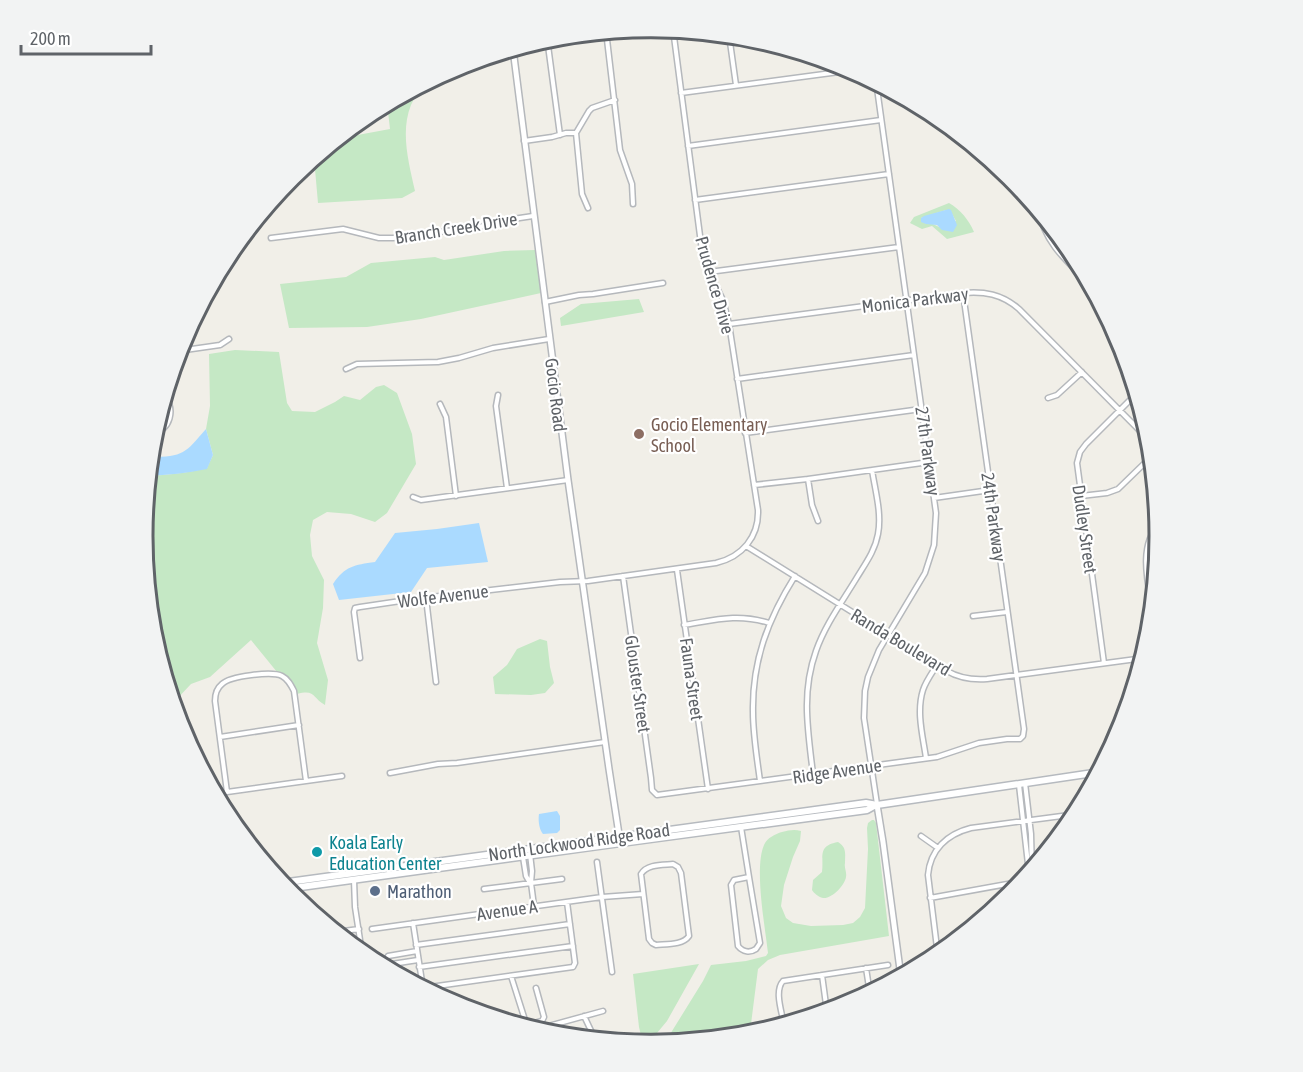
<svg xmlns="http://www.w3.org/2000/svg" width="1303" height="1072" font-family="'Asap Condensed',sans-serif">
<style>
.green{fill:#c5e8c5;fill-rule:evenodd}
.water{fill:#aadaff}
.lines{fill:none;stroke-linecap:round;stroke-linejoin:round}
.minor-casing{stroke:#b5b8bc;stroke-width:7}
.tertiary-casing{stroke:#b5b8bc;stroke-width:8}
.secondary-casing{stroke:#b6babf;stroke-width:9}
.minor{stroke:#fff;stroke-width:4}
.tertiary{stroke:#fff;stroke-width:5}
.secondary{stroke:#fff;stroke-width:6}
.education-dot{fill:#8d6e63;stroke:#fff;stroke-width:2}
.culture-dot{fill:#0f9aa8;stroke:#fff;stroke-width:2}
.service-dot{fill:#5c6f8a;stroke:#fff;stroke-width:2}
.labels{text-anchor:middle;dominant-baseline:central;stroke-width:4.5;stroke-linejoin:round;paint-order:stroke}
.street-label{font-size:18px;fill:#5f6368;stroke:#fff}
.education-label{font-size:18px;fill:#785e54;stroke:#fff;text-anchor:start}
.culture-label{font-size:18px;fill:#0d838f;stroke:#fff;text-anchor:start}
.service-label{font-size:18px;fill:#4e5e75;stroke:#fff;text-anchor:start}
.rim{fill:none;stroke:#5f6368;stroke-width:3}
</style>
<rect width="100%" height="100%" fill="#f1efe8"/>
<!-- green -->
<path class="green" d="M423 84C419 91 414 98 411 105 400 132 409 164 415 191L402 198 318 203 314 158 336 139 390 129 387 103Z
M949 203C960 209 969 220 974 232L947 239 932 226 922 229 910 223 914 217ZM946 210 952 214 956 221 939 227 921 218Z
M535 250 541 293 421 319 367 327 289 328 280 284 346 277 371 263 435 257 444 260 504 251Z
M639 299 644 312 561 326 560 318 581 304Z
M235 350 279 352 287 403 292 411 315 412 335 402 344 396 360 400 376 387 384 385 397 393 412 434 416 464 387 513 375 522 351 514 327 512 313 520 310 535 312 556 324 580 323 608 317 643 328 680 325 705C312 698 316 689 297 694L294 684 289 678 277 672 251 640 210 677 191 684 175 701H172L152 635 143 536 148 476C168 475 187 473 207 468L213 455 206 429 210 406 209 354Z
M540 639 547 641 550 667 554 683 545 693 531 695 495 694 493 677 507 665 517 649Z
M872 820H874L876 823 889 936 780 955 768 960 758 969 751 1024 736 1037 664 1044 703 981 711 965 746 961 766 956 768 953C765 926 754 868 764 845 767 838 775 834 782 832 789 830 795 829 801 831L800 841 793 857 784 885 781 906 786 918 793 923 811 926 843 925 853 923 860 917 865 908 868 849 867 828 868 823Z
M838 842C847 848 845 853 845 863 844 868 847 872 846 877 845 885 832 899 823 898 818 897 814 893 812 890L813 880 822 872C824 856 817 846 838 842Z
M699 964 667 1021 647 1045 643 1044 639 1027 633 974Z"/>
<!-- water -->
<path class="water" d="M949 209 951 210 957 225 953 232 942 230 937 225 926 224 921 222V218L924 216Z
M206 429 213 455 207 469C187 473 168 475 148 476L150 457C184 457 185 453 206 429Z
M479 523 488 562 427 568 411 592 339 600 333 584C345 566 354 565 375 562L395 533 437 529Z
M557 811 560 816V830L557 833 543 834C539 829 538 820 539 814Z"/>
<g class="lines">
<defs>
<path id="minor" d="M606 31 620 150 632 184 633 204
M729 35 736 85
M547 38 560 135
M876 81 936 513 934 545 925 573 879 650 868 677 865 691 864 718 877 804
M681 93 854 70
M524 141 552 137 566 133H576
M688 146 881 120
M695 200 889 174
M588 208 582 194 576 133 589 111 592 108 615 100
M1039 210C1044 244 1070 264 1093 287
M271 238 343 229 379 238H393L492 225 513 219 533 216
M709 272 899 247
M545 302 579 295 593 294 663 283
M729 324 963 293C984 291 1002 294 1019 309L1151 442
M178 351 220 345 229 339
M346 369 357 364 438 362 459 358 493 348 549 339
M737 379 914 355
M498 395 496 406 507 488
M1048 398 1057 395 1082 372
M440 404 446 417 456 496
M745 433 921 409
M153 434C171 429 175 410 165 396
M808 479 812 505 818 521
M754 485 808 479 929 462
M1081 496 1107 493 1118 489 1153 455
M413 497 421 500 568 480
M934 498 990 490
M746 546 947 671C959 678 973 680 987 679L1144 658
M677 570 708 789
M623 576 651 778 652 790 657 795 937 757 979 743 1007 739H1020L1023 736 1024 729 963 293
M426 598 436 682
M1153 615C1149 587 1137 547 1159 524
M973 616 1007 612
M684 625C715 620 738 613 769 623
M360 658 354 612 355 608 360 607 414 599 560 582 588 581 716 563C742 557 759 537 758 510L729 324 723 300 706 266 702 251 673 29
M1104 663 1077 463 1080 452 1086 444 1137 393
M220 737 299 725
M926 758C923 737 916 712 923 690 926 681 932 673 937 665
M390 773 438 764 457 763 605 742
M813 774C808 731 801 693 816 651 825 625 842 602 856 579 865 564 875 551 878 534 882 513 875 490 872 470
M760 781C757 758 753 735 753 712 752 661 768 619 795 576
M1025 783 1031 834 1032 871
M1019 785 1028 864 1031 872
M227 792 215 701C215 694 217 688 222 684 230 676 272 671 282 676 288 679 291 685 294 691L306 781
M216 796 227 792 342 776
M741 827 749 877
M921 836 938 848
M530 854 532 871 531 883 534 906
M523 857 526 876 530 883
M597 862 612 972
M673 864 678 867 681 873 689 936C683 945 667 944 656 945L652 943 649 939 641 874C647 864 662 865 673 864Z
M749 877 760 943 756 949C750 953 743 952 738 946L731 885 734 880Z
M354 880 355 907 362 953
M484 889 562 879
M930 898 1024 881
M413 923 423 988
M372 929 602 897 643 894
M336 932 359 929
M416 945 570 924
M417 951 388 956 386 961 388 963 392 964 418 960
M938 956 928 875C930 850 947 834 971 828L1077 814
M419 967 573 946
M866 968 870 994
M822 975 827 1012
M511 976 525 1020 531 1024 542 1021 544 1017 536 988
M423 988 573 967 575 963 567 902
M584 1016 595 1039
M784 1025C782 1012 774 991 783 981L888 965
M534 1030 603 1011"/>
<path id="tertiary" d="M513 49 568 480 609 769 620 841
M877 805 883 842 901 977"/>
<path id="secondary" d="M281 883 866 803 877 805 1100 772
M286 889C480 863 673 835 867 810L876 805"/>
</defs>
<!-- minor casing -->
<use href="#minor" class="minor-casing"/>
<!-- tertiary casing -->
<use href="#tertiary" class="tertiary-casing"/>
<!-- secondary casing -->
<use href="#secondary" class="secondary-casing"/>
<!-- minor -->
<use href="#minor" class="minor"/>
<!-- tertiary -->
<use href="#tertiary" class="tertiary"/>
<!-- secondary -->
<use href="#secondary" class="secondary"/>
</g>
<!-- markers -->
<circle class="education-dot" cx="639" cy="434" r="6"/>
<circle class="culture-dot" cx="317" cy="852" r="6"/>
<circle class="service-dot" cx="375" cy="891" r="6"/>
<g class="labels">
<!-- street labels -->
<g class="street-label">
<text transform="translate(456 228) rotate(-9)">Branch Creek Drive</text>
<text transform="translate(715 285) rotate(74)">Prudence Drive</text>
<text transform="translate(915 300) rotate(-7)">Monica Parkway</text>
<text transform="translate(556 395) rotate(83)">Gocio Road</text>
<text transform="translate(928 451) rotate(82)">27th Parkway</text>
<text transform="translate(994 517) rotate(82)">24th Parkway</text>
<text transform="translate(1085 529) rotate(82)">Dudley Street</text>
<text transform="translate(443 596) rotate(-7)">Wolfe Avenue</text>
<text transform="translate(901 642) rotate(31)">Randa Boulevard</text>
<text transform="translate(692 679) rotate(82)">Fauna Street</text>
<text transform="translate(638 684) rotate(82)">Glouster Street</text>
<text transform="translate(837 771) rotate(-8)">Ridge Avenue</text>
<text transform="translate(579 842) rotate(-8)">North Lockwood Ridge Road</text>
<text transform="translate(507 910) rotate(-8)">Avenue A</text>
</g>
<!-- education labels -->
<g class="education-label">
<text x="651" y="424">Gocio Elementary<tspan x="651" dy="21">School</tspan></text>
</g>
<!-- culture labels -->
<g class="culture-label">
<text x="329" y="842">Koala Early<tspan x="329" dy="21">Education Center</tspan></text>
</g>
<!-- service labels -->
<g class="service-label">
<text x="387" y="891">Marathon</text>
</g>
</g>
<!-- crop -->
<path d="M0 0H1303V1072H0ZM153 536a498 498 0 1 1 996 0a498 498 0 1 1-996 0Z" fill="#f2f3f3" fill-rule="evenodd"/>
<path class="rim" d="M153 536a498 498 0 1 1 996 0a498 498 0 1 1-996 0Z"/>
<!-- scale -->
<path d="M21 45v9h130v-9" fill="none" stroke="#5f6368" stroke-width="3"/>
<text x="30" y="45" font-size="18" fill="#5f6368" stroke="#ffffff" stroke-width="4.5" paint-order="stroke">200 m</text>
</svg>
